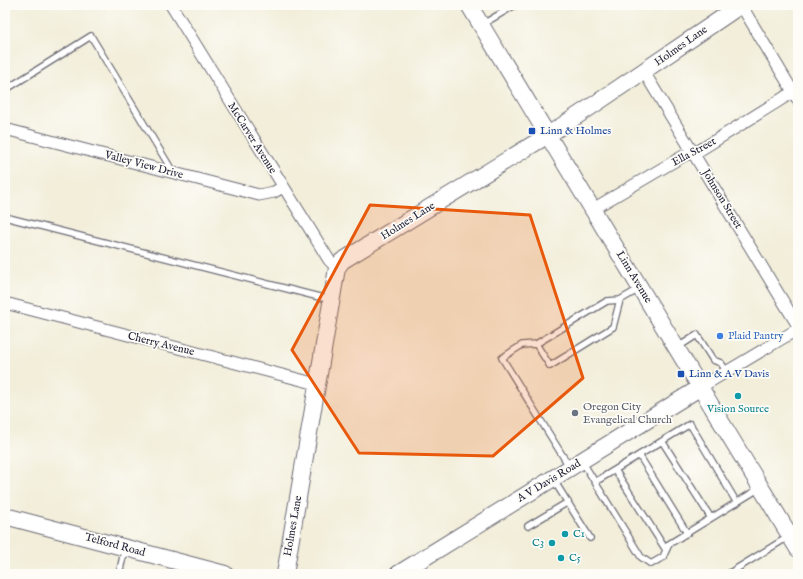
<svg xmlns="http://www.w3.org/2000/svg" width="803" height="579" font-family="'IM FELL English',serif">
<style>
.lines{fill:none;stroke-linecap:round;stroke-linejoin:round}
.lane-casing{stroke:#6b6973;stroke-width:8}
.street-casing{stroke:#6b6973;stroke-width:13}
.secondary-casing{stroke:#6b6973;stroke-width:18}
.lane{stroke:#fff;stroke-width:5.5}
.street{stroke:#fff;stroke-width:11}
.secondary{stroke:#fff;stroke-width:16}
.marked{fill:#e8590c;fill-opacity:0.2;stroke:#e8590c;stroke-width:3;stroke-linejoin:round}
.transit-dot{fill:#1a4fb4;stroke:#fdfcf7;stroke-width:1.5}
.shop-dot{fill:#3f7fe0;stroke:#fdfcf7;stroke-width:1.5}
.culture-dot{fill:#0f9aa8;stroke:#fdfcf7;stroke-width:1.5}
.worship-dot{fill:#6b7280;stroke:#fdfcf7;stroke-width:1.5}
.labels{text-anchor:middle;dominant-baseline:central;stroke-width:3.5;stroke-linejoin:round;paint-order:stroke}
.street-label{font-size:11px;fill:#22223b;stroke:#fdfcf7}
.transit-label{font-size:11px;fill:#164399;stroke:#fdfcf7;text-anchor:start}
.shop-label{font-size:11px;fill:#366cbe;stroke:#fdfcf7;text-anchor:start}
.worship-label{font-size:11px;fill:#5b616d;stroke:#fdfcf7;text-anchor:start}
.culture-label{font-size:11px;fill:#0d838f;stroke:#fdfcf7;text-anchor:start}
</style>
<rect width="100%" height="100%" fill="#fdfcf7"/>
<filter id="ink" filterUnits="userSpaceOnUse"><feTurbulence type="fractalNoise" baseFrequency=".025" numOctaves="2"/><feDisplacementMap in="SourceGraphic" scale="8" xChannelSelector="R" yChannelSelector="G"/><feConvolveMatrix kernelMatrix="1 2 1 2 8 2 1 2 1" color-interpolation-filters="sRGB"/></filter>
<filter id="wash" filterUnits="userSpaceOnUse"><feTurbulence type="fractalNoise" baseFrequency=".012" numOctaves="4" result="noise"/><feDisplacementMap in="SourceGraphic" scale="16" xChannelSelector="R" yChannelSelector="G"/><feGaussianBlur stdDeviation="0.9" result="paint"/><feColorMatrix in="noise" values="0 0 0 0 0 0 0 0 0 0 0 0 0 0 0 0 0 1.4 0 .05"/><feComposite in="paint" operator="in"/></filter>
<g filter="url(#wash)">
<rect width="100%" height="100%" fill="#f2eeda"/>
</g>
<g filter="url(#ink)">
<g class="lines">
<defs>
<path id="lane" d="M483 24 515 5
M5 90 91 36 173 172
M5 217 331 300
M620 300 613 327 550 366 536 344 607 301 620 300 639 289
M536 344 522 345 502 358 569 466
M678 347 697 335 713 360 721 363 727 372
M662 441 711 518
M639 455 687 533
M582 461 641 557 651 564 663 557 669 544 760 488
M615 470 666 550
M553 479 590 538
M595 482 690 424 737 503
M528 526 568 502
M119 574 125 548
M728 574 788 537"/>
<path id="street" d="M171 5 329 260 337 268
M741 5 798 100
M644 72 798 326
M5 129 259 195 274 192 283 187
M593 209 685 155 700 150 793 92
M5 303 317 384
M701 387 798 329"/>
<path id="secondary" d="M469 5 798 549
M5 516 225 574
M285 574 337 268 342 261 548 135 598 102 741 5
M398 574 701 387"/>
</defs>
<!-- lane casing -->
<use href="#lane" class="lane-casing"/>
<!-- street casing -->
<use href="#street" class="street-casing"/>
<!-- secondary casing -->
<use href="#secondary" class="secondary-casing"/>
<!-- lane -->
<use href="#lane" class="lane"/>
<!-- street -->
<use href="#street" class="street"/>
<!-- secondary -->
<use href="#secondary" class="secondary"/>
</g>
</g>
<!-- marked area -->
<path class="marked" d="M370 205 530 215 583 378 493 456 359 453 292 350Z"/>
<!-- markers -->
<g class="transit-dot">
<rect x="528" y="127" width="8" height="8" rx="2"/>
<rect x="677" y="370" width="8" height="8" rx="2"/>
</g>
<circle class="shop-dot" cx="720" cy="336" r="4"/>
<g class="culture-dot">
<circle cx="738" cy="396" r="4"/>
<circle cx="565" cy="534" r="4"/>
<circle cx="552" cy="543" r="4"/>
<circle cx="561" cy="558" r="4"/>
</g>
<circle class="worship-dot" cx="575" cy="413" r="4"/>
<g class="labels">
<!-- street labels -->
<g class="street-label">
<text transform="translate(681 46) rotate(-35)">Holmes Lane</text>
<text transform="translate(252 138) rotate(58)">McCarver Avenue</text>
<text transform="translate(694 152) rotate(-28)">Ella Street</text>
<text transform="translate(144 165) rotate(15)">Valley View Drive</text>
<text transform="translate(722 199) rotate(59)">Johnson Street</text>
<text transform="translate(408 221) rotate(-32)">Holmes Lane</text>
<text transform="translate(634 277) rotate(59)">Linn Avenue</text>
<text transform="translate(161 344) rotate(14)">Cherry Avenue</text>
<text transform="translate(549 481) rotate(-31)">A V Davis Road</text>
<text transform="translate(293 526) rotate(-80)">Holmes Lane</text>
<text transform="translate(115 545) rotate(15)">Telford Road</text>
</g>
<!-- transit labels -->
<g class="transit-label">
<text x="540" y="131">Linn &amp; Holmes</text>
<text x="689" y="374">Linn &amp; A V Davis</text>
</g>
<!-- shop labels -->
<g class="shop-label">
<text x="728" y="336">Plaid Pantry</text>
</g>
<!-- worship labels -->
<g class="worship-label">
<text x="583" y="407">Oregon City<tspan x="583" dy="13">Evangelical Church</tspan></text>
</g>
<!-- culture labels -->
<g class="culture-label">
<text x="738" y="409" text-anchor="middle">Vision Source</text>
<text x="573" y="534">C1</text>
<text x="544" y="543" text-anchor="end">C3</text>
<text x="569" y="558">C5</text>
</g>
</g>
<!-- margin -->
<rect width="803" height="579" fill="none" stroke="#fdfcf7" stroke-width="20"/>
</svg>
